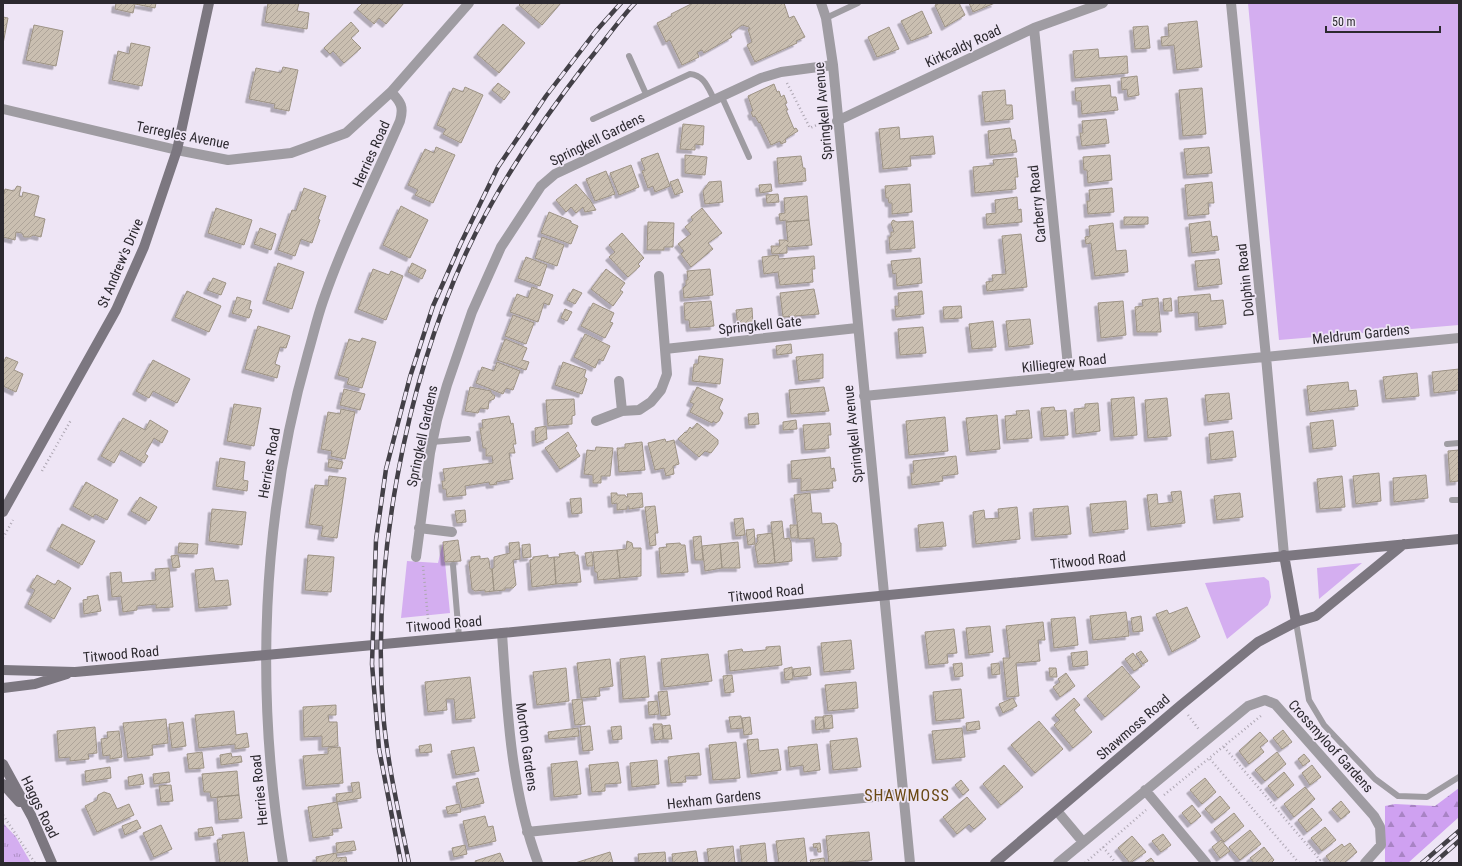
<svg xmlns="http://www.w3.org/2000/svg" width="1462" height="866" font-family="'Roboto Condensed',sans-serif">
<style>
.grass{fill:#d4aef0}
.forest{fill:url(#forest-firs)}
.park{fill:url(#park-tufts)}
.building{fill:url(#building-hatch);stroke:#9d9385;filter:url(#shadow)}
.lines{fill:none;stroke-linecap:round;stroke-linejoin:round}
.path{stroke:#aea7b3;stroke-width:2.5;stroke-dasharray:1 3;stroke-linecap:butt}
.lane{stroke:#9f9ca2;stroke-width:6}
.street{stroke:#9f9ca2;stroke-width:10}
.secondary{stroke:#7c7780;stroke-width:10}
.rail-casing{stroke:#434047;stroke-width:4.5}
.rail{stroke:#eee5f5;stroke-width:3;stroke-dasharray:9;stroke-linecap:butt}
.labels{text-anchor:middle;dominant-baseline:central;stroke-width:3.5;stroke-linejoin:round;paint-order:stroke}
.street-label{font-size:14px;fill:#2c292f;stroke:#eee5f5}
.quarter-label{font-size:16px;letter-spacing:1px;fill:#694813;stroke:#eee5f5}
</style>
<defs>
<pattern id="forest-firs" width="22" height="20" patternUnits="userSpaceOnUse"><rect width="22" height="20" fill="#cfa1f1"/><path d="M5 1l3.5 6h-7zM16 11l3.5 6h-7z" fill="#a883c4"/></pattern>
<pattern id="park-tufts" width="24" height="20" patternUnits="userSpaceOnUse"><rect width="24" height="20" fill="#d4aef0"/><path d="M3 7l-1-3M5 7V3M7 7l1-3M15 17l-1-3M17 17v-4M19 17l1-3" fill="none" stroke="#ac8ec3"/></pattern>
<pattern id="building-hatch" width="6" height="6" patternUnits="userSpaceOnUse"><rect width="6" height="6" fill="#cabfb1"/><path d="M-1 1l2-2M0 6l6-6M5 7l2-2" fill="none" stroke="#aea499"/></pattern>
<filter id="shadow"><feDropShadow dx="-3.5" dy="3.5" stdDeviation="0" flood-color="#0004"/></filter>
</defs>
<rect width="100%" height="100%" fill="#eee5f5"/>
<!-- grass -->
<path class="grass" d="M1248 3H1459V325L1279 340Z
M443 542 450 613 401 618 407 561 438 563Z
M1362 563 1319 599 1317 568Z
M1264 577 1269 581 1271 597 1268 605 1227 639 1205 583Z"/>
<!-- forest -->
<path class="forest" d="M1459 788V817L1408 863H1385V806L1395 804 1435 806Z"/>
<!-- park -->
<path class="park" d="M3 823 16 837 31 863H3Z"/>
<!-- building -->
<path class="building" d="M116 3H156L155 8 135 4 133 13 115 9Z
M268 3H299L297 11 309 13 307 29 265 22Z
M363 3H404L386 24 379 18 374 24 357 9Z
M521 3H561L542 25 519 5Z
M693 3H784L789 18 794 16 805 37 796 41 797 43 755 62 747 45 752 42 748 29H750L749 27 742 25 730 34 732 37 704 53 702 50 697 52 699 57 682 65 670 40 666 42 657 23 672 16 671 14Z
M939 3H959L965 15 945 27 935 5Z
M969 3H995L973 12Z
M922 11 932 33 911 41 901 21Z
M3 17 8 18 3 44Z
M1197 21 1202 67 1177 70 1174 45 1162 46 1161 37 1169 36 1168 24Z
M351 22 359 31 351 38 361 48 344 63 333 51 330 54 324 48Z
M503 24 525 43 499 73 477 54Z
M34 25 63 31 56 66 26 60Z
M1148 26 1150 48 1135 49 1133 27Z
M889 27 899 49 877 57 868 37Z
M131 43 150 47 142 86 112 80 118 51 129 54Z
M1098 49 1099 58 1127 56 1128 73 1075 78 1073 51Z
M283 67 298 70 289 111 274 108 275 104 249 99 256 68 281 73Z
M1137 76 1139 95 1128 97 1127 89 1122 90 1121 78Z
M498 83 510 92 504 100 492 90Z
M774 84 777 92 779 91 781 97 784 95 787 103 785 104 788 110H786L794 129 796 128 798 131 785 139 786 142 781 144 780 141 771 145 760 122 759 123 755 116 753 117 751 112 753 111 748 96Z
M1110 85 1111 97H1116L1118 110 1082 114 1081 101H1076L1075 88Z
M465 87 483 95 461 143 443 134 446 129 437 125 453 88 463 92Z
M1202 88 1206 134 1183 136 1179 90Z
M1005 90 1006 105H1012L1013 119 985 122 982 92Z
M1106 119 1109 143 1082 146 1080 133H1083L1082 121Z
M683 124 704 126 703 145 695 144V150L680 149Z
M899 127 900 139 933 136 935 154 910 156 911 166 883 169 879 129Z
M1010 128 1012 140H1015L1017 152 990 155 988 131Z
M436 147 455 155 433 203 415 195 418 190 408 185 425 149 434 153Z
M1209 147 1212 173 1187 175 1184 149Z
M658 153 670 186 655 192 653 186 648 188 642 171 645 170 641 159Z
M685 155 707 157 705 175 685 173Z
M1110 155 1112 180 1088 183 1087 170H1084L1083 157Z
M801 156 803 168H805L806 181 779 184 777 158Z
M1016 158 1018 177H1015L1016 189 975 193 973 167 994 165 993 160Z
M631 165 639 187 619 195 610 173Z
M606 171 615 194 595 201 586 179Z
M678 179 683 192 675 195 670 182Z
M721 181 723 202 705 204 703 191 709 182Z
M1212 182 1214 203H1208L1209 214 1188 216 1185 185Z
M576 184 590 200 596 210 585 212 583 207 576 213 571 207 566 212 556 200Z
M771 184 772 191 760 193 759 185Z
M910 184 912 212 892 214V203H889L888 198H886L885 186Z
M17 186 21 187 19 196 22 197 23 192 39 196 34 216 45 219 41 237 33 235 30 237H24L22 233 16 232 15 240 3 237V197L5 189 14 191Z
M304 188 326 196 318 219 320 220 312 243 301 239 295 256 278 250 292 210 296 211Z
M1112 188 1114 212 1088 214 1087 201H1090L1089 190Z
M778 194 779 202 767 203 766 195Z
M807 196 809 220 786 222V220L780 221 779 214 785 213 784 198Z
M1017 197 1018 210 1021 209 1022 222 987 225 986 214 996 213 995 200Z
M401 206 428 220 410 258 383 245Z
M216 208 252 220 244 245 208 233Z
M702 208 722 233 708 243 713 249 691 267 681 254 684 251 678 244 691 234 685 227 693 220 691 217Z
M549 212 571 221V223L578 226 571 244 541 233Z
M1124 217H1148V224L1124 225Z
M809 220 812 245 789 247 787 245V253L772 254 771 246H780L779 240H786L788 242 786 222Z
M893 220 897 222 913 221 915 248 890 250 889 237H891V232H894L891 223Z
M1210 221 1212 237 1217 236 1219 250 1192 253 1189 224Z
M648 222 674 223 673 247H664V250H647Z
M1113 223 1116 251 1126 250 1128 272 1095 276 1091 243 1086 244 1085 237 1090 236 1089 226Z
M260 228 276 234 271 250 254 244Z
M622 233 644 258 638 264 640 266 628 277 609 257 615 252 609 245Z
M1021 234 1027 287 987 291 986 282 993 281 992 275 1006 274 1002 236Z
M542 237 564 245 557 266 535 258Z
M778 255 779 259 814 256 815 269H812L813 282 780 285 778 272 764 274 762 257Z
M526 257 547 265 540 286 518 278Z
M920 258 922 283 897 286 896 273 893 274 891 261Z
M1219 259 1222 284 1198 287 1195 261Z
M278 263 304 272 292 309 266 300Z
M412 263 426 270 422 279 408 272Z
M373 269 389 275 391 271 403 276 386 320 358 309Z
M606 269 625 283 620 290 623 292 613 306 591 289Z
M710 269 713 295 684 298 683 288 686 285V280H688L687 271Z
M213 278 226 283 221 295 207 290Z
M532 287 553 295 549 305 544 303 538 322 510 312 517 294 528 298Z
M573 289 582 293 575 304 567 300Z
M814 289 819 314 783 317 780 293Z
M187 291 221 306 209 332 175 317Z
M922 291 924 314 896 317 895 306H899L898 293Z
M1210 294 1211 301 1223 300 1226 324 1199 327 1198 312 1179 314 1178 297Z
M237 297 251 301 249 309 252 310 249 318 232 313Z
M1158 298 1161 332H1137L1135 307 1143 306 1142 300Z
M1171 298 1172 311H1164L1163 299Z
M711 301 714 326 690 328 689 320H685L684 303Z
M1123 301 1126 335 1101 338 1098 303Z
M593 303 614 313 610 322 613 323 605 338 581 326Z
M961 306 962 318 944 319 943 307Z
M752 308 753 325 738 326 736 310Z
M565 309 572 312 567 321 561 318Z
M513 315 534 323 526 344 505 336Z
M1030 319 1033 344 1009 347 1006 321Z
M993 321 996 347 972 349 969 324Z
M258 326 290 336 286 348 280 347 275 364 280 366 277 378 245 369Z
M923 327 926 353 900 355 898 329Z
M585 334 610 346 603 361 599 359 595 368 574 357Z
M362 338 376 342 362 388 347 384 349 378 338 375 349 339 360 342Z
M505 339 527 348 522 360 529 362 526 370 497 360Z
M791 344 792 353 777 355 776 346Z
M823 354V378L799 381 796 357Z
M699 356 723 359 720 384 692 381 694 364H698Z
M6 357 18 362 14 370 23 374 16 392 3 386V363Z
M153 360 190 379 177 403 153 391 149 398 136 391Z
M497 362 520 371 513 390 506 388 503 394 476 383 482 367 494 371Z
M563 362 586 370 584 377 587 379 582 394 555 385Z
M1459 369V390L1434 393 1432 372Z
M1417 373 1419 396 1386 399 1383 377Z
M1348 382 1349 391 1356 390 1358 406 1310 412 1307 386Z
M470 387 491 391V393L495 396 494 399 489 401 488 409 480 408 478 413 465 411Z
M697 387 723 399 719 408 723 413 719 421 716 423 713 421 712 423 690 412 694 404 690 402Z
M824 387 829 411 791 414 789 390Z
M344 389 365 394 360 410 340 405Z
M1229 393 1232 419 1208 422 1205 395Z
M1134 397 1137 435 1114 437 1111 399Z
M1167 398 1171 436 1148 438 1145 400Z
M574 399 575 415 572 416V424L548 426 546 400Z
M1098 403 1100 431 1076 434 1074 409 1085 408V404Z
M234 404 261 408 254 446 227 441Z
M1054 407 1055 411 1066 410 1068 435 1044 437 1041 408Z
M341 409 355 412 345 459 331 456 332 451 321 449 328 412 340 414Z
M1029 410 1032 438 1007 440 1005 416 1017 415 1016 411Z
M758 413 759 424 749 425 748 414Z
M997 415 1000 449 970 452 966 418Z
M509 416 511 424 513 423 516 444H513L515 453H509L513 479 496 482 497 484 490 485 489 482 465 486 466 495 447 497 446 489H443L442 481H445L443 469 493 463 492 456H486V448H483L480 428H483L482 420Z
M945 417 948 451 909 455 906 421Z
M123 418 145 430 150 420 168 431 162 443 154 438 145 454 148 456 144 463 121 450 114 463 101 456Z
M796 420 797 429 783 430V422Z
M1333 420 1336 446 1313 449 1310 423Z
M697 423 718 440V444L711 453 705 451 699 457 678 439 685 432 686 433 690 427 692 429Z
M830 423 831 435H828L829 448 805 450 803 425Z
M546 426 547 439 536 443 535 428Z
M1233 431 1236 457 1211 460 1209 434Z
M568 432 577 446 575 448 580 456 560 469 545 448Z
M665 439 666 442 674 440 679 464 673 466 674 474 666 476 664 468 655 470 648 443Z
M642 442 645 470 619 472 617 448H625V444Z
M596 447 613 448 610 476H601V483H593V475L584 474 587 450 595 451Z
M1459 450V481L1450 482 1448 451Z
M956 456 958 474 942 476 943 481 912 485 911 473H914L913 461Z
M830 457 831 469 834 468 836 481H832L833 488 801 491V478L792 479 791 461Z
M220 458 245 462 243 480 248 481 247 491 216 486Z
M329 459 343 462 341 469 328 467Z
M1379 473 1381 501 1356 504 1353 476Z
M1426 475 1428 498 1394 502 1393 478Z
M329 476 346 478 337 538 321 536 323 526 309 524 315 485 328 486Z
M1342 476 1345 507 1320 509 1317 479Z
M86 482 118 500 107 520 95 514 93 517 73 506Z
M1181 491 1185 523 1151 527 1147 495 1157 494 1158 504 1173 502 1171 492Z
M611 493H617V495H625L626 497H628L627 494 642 493 643 507 629 509V506H627V509L617 510V503L612 504Z
M810 493 812 513H821L822 524 834 523 837 525 840 543H841V556L816 558 814 538 799 539 794 495Z
M1240 493 1243 517 1217 520 1214 496Z
M140 497 157 507 149 521 131 511Z
M581 498 582 513 572 514 570 499Z
M1126 501 1128 529 1093 533 1090 504Z
M655 506 658 533H655L656 545 650 546 645 507Z
M1068 506 1071 534 1035 537 1033 509Z
M1017 507 1020 539 976 544 973 512 984 510 985 519 999 518 998 509Z
M212 509 246 512 242 545 209 541Z
M465 510 466 522 457 523 455 511Z
M743 518 745 535 736 536 734 519Z
M782 521 784 539 789 538 791 542 792 561 775 563 771 522Z
M943 522 946 546 920 548 918 525Z
M62 524 95 541 82 565 50 547Z
M790 525H797L798 538H791Z
M754 529 755 544 748 545 746 530Z
M772 533 775 563 758 564 755 546 758 541 757 535Z
M701 536 703 560H695L693 537Z
M458 540 461 561 445 562 443 542Z
M627 541 632 543 633 548H641V576L620 578 617 550 626 549Z
M519 542 520 559 513 560 516 585 513 588H505V590L494 591 492 569 494 568V557L510 553 509 543Z
M738 542 740 568H722L720 544Z
M179 543 198 544 197 554 178 553Z
M680 543 681 545H685L688 572 661 574 659 548 667 547 666 544Z
M530 544 531 557 523 558 522 545Z
M720 544 722 568 705 571 702 546Z
M617 550 620 578 598 580 597 572H595L593 552Z
M575 552V555H578L581 582 556 584 554 557H560L559 554Z
M592 552 593 566H587L585 553Z
M178 555 180 567 173 568 171 556Z
M308 555 334 557 331 592 305 590Z
M548 555V558L554 557 556 584 532 587 530 560 533 559V557Z
M480 556V559L488 558 489 560 490 569H492L494 591 485 592V590L475 591 472 589 469 562 471 561V557Z
M169 568 173 607 156 608V604L137 606V610L123 612 121 596 112 597 110 573 121 572 122 583 156 580 155 569Z
M213 568 215 581 228 580 231 605 199 608 195 570Z
M37 575 55 585 58 580 71 588 54 619 28 604 35 590 30 587Z
M98 595 101 611 84 614 83 600 88 599 87 597Z
M1187 607 1200 637 1172 652 1156 614 1167 610 1169 614Z
M1126 612 1129 636 1093 640 1090 616Z
M1141 616 1143 631 1133 632 1131 618Z
M1075 617 1078 645 1054 648 1051 619Z
M1043 622 1045 640H1038L1040 661 1016 663 1019 696 1007 697 1003 658H1010L1006 626Z
M990 626 993 652 969 655 966 628Z
M954 629 957 653 947 654 948 663 929 665 925 632Z
M851 640 854 669 824 672 821 643Z
M780 646 782 665 730 671 728 651 742 649 743 652 766 650V647Z
M1087 651 1088 665 1073 667 1071 653Z
M1141 651 1148 661 1143 664 1136 654Z
M1133 653 1142 666 1134 671 1125 659Z
M708 654 712 681 664 687 661 659Z
M645 656 649 697 623 699 620 659Z
M610 659 613 686 599 688 600 696 581 698 577 663Z
M962 663 963 676 955 677 953 664Z
M999 663 1000 674 992 675 991 664Z
M1122 666 1140 687 1105 717 1087 696Z
M792 667 793 679 785 680 784 669Z
M810 667 811 675 794 677 793 669Z
M566 668 569 701 537 705 533 672Z
M1049 668H1056L1057 677H1050Z
M1066 673 1075 686 1060 697 1053 687 1060 682 1058 679Z
M732 675 734 692 725 693 723 676Z
M470 677 475 718 456 720 454 699H446L447 710 428 712 425 682Z
M856 682 858 708 828 711 825 685Z
M961 689 964 718 936 721 933 692Z
M667 691 670 715 661 716 658 692Z
M1013 698 1017 706 1003 713 999 704Z
M1074 698 1080 705 1074 710 1092 732 1073 748 1054 725 1060 720 1055 715Z
M582 699 585 724 575 725 572 700Z
M657 701 659 714 649 715 648 702Z
M336 705V715H328L329 722H337L338 746 322 747V736L304 737 303 707Z
M234 711 236 735 247 733 249 747 235 749V744L199 748 195 715Z
M832 715 833 728 825 729 823 716Z
M741 716 743 728 731 729 729 717Z
M750 717 752 734 744 735 742 718Z
M815 717H823L824 729 816 730Z
M166 719 168 743 152 745 153 755 128 758 123 723Z
M979 721 980 729 967 731 966 723Z
M1039 721 1063 749 1035 773 1011 745Z
M183 722 186 746 172 748 169 724Z
M653 724H662L663 739 655 740Z
M670 725 672 739H664L662 726Z
M590 726 593 750 583 751 580 727Z
M621 726 622 739 613 740 611 727Z
M95 727 97 753 88 754 89 759 70 761V757L59 758 57 731Z
M578 728 579 736 549 739 548 732Z
M962 728 965 757 936 760 932 731Z
M1283 730 1292 742 1282 749 1273 738Z
M119 731 122 757 110 759V755L103 756 101 739 108 738 107 732Z
M1260 732 1268 741 1260 747 1264 752 1249 764 1239 751Z
M857 738 861 767 833 770 830 741Z
M758 739 759 751 778 749 781 770 751 774 747 740Z
M736 742 740 778 713 780 709 745Z
M431 744 432 752 420 753 419 746Z
M817 744 820 770 804 772 803 765 790 767 788 747Z
M340 747 343 783 306 786 303 756 328 754V748Z
M474 747 479 771 456 775 451 751Z
M202 752 204 768 189 769 187 754Z
M1277 752 1286 764 1265 781 1255 770Z
M231 753 232 757 241 756 242 762 221 765 220 755Z
M699 753 701 775 685 776 686 782 671 783 668 757Z
M1304 754 1310 761 1303 766 1298 759Z
M657 760 659 784 632 787 630 763Z
M577 761 581 794 554 797 551 764Z
M618 762 621 783 605 784V791L592 792 589 765Z
M1004 765 1023 787 1001 805 983 784Z
M1312 765 1321 777 1310 785 1302 773Z
M110 767 111 778 86 782 85 771Z
M237 771 239 795 211 798 210 792H204L202 774Z
M169 772 170 782 154 784 153 774Z
M1284 772 1294 785 1278 798 1268 786Z
M142 774 144 784 129 786 128 777Z
M478 778 484 803 462 808 456 783Z
M1205 778 1216 792 1202 804 1190 790Z
M961 780 969 790 963 795 955 785Z
M359 782 361 798 337 802 336 794 353 792 351 783Z
M171 785 173 801 161 802 159 786Z
M1305 787 1315 799 1294 817 1284 804Z
M104 792 110 794 117 809 129 804 134 815 97 832 85 806 97 800 98 795Z
M239 795 242 818 219 820 217 797Z
M1220 796 1230 808 1215 820 1205 809Z
M967 797 986 819 974 829 969 824 957 834 943 817Z
M1341 801 1350 812 1341 819 1332 809Z
M337 802 342 828 332 829 333 835 313 838 308 807Z
M459 804 461 812 448 814 446 807Z
M1192 805 1201 816 1191 824 1182 813Z
M1312 808 1322 820 1307 832 1298 820Z
M1234 813 1244 826 1224 842 1214 829Z
M485 816 488 827 493 826 496 841 469 847 463 821Z
M137 820 141 828 125 835 122 826Z
M161 825 172 849 154 857 143 833Z
M212 827 214 835 199 837 198 829Z
M1325 827 1336 840 1322 851 1311 838Z
M1250 830 1261 844 1240 860 1229 847Z
M244 832 248 863H220L217 840 223 839 222 835Z
M869 832 872 860 829 863 826 836Z
M1163 834 1171 845 1161 852 1152 841Z
M1132 836 1146 852 1130 863 1118 848Z
M804 838 807 863H779L776 841Z
M1221 840 1230 851 1220 858 1212 847Z
M354 841 356 850 337 853 336 843Z
M765 843 767 863H742L740 846Z
M820 843 821 852H818L817 847 814 848 813 844Z
M1350 843 1357 852 1344 863H1331L1326 856 1342 844 1344 847Z
M465 845 467 854 454 857 452 848Z
M733 846 735 863H709L707 849Z
M1264 847 1274 860 1271 863H1254L1250 858Z
M696 851 698 863H673L672 854Z
M610 852 613 863H575Z
M665 852 666 863H639L638 854Z
M336 853 337 858 346 857 347 863H317L316 857Z
M500 853 504 863H476L475 861Z
M824 858 825 863H811L810 860Z
M1151 858 1155 863H1144Z"/>
<g class="lines">
<!-- path -->
<path class="path" d="M787 83 810 128 826 121
M42 471 71 420
M3 538 13 520
M423 566 429 629
M1188 715 1200 731
M1224 747 1320 860 1315 863
M1210 759 1299 863
M1164 795 1262 715
M3 815 35 863
M1103 847 1116 863
M1085 863 1146 810"/>
<!-- lane -->
<path class="lane" d="M826 18 858 3
M629 56 646 94
M721 95 749 157
M593 119 690 74C704 75 708 88 714 99
M432 442 468 439
M1447 444 1459 443
M1452 500H1459
M453 565 459 637
M1296 622 1309 700 1324 725 1375 779 1398 796 1427 797 1459 777"/>
<!-- street -->
<path class="street" d="M821 3 826 18 833 65 910 863
M1231 3 1266 357 1284 555
M1034 28 1069 376
M3 109 177 150 228 160 291 153 346 133 391 92 469 3
M837 121 1034 28 1103 3
M665 349 857 328
M619 381 622 411
M864 396 1459 338
M596 421 622 411 639 410 651 402 661 390 667 374 659 276
M419 528 452 532
M416 557 430 453 437 420 447 385 472 312 501 247 541 186 555 174 761 78 781 72 833 65
M502 633C507 711 511 790 538 863
M1145 790 1206 863
M1057 811 1083 842
M527 832 903 794
M283 863C255 694 261 518 308 353 313 336 317 318 323 301 344 240 374 181 400 121 404 107 401 102 391 92
M1058 863 1248 706 1265 700 1275 704 1374 816 1380 827 1381 845 1365 863"/>
<!-- secondary -->
<path class="secondary" d="M3 512 116 310 144 247 177 150 209 3
M1296 622 1316 616 1404 544
M3 670 75 672 266 655 502 633 1459 539
M3 688 35 684 67 674
M3 764 32 817 52 863
M3 784 19 802
M995 863 1181 705 1248 650 1258 642 1296 622 1284 555"/>
<defs>
<path id="rail" d="M401 863 379 749 372 664 376 540 386 469 410 377 433 306 460 245 498 167 546 96 596 31 621 3
M409 863C399 813 387 763 383 712 372 564 404 388 466 253 498 185 542 120 588 61 604 42 618 21 635 3
M1422 863 1459 831
M1434 863 1459 841"/>
</defs>
<!-- rail casing -->
<use href="#rail" class="rail-casing"/>
<!-- rail -->
<use href="#rail" class="rail"/>
</g>
<g class="labels">
<!-- street labels -->
<g class="street-label">
<text transform="translate(963 46) rotate(-25)">Kirkcaldy Road</text>
<text transform="translate(823 111) rotate(-95)">Springkell Avenue</text>
<text transform="translate(183 135) rotate(11)">Terregles Avenue</text>
<text transform="translate(597 139) rotate(-26)">Springkell Gardens</text>
<text transform="translate(371 154) rotate(-66)">Herries Road</text>
<text transform="translate(1037 204) rotate(-96)">Carberry Road</text>
<text transform="translate(120 263) rotate(-67)">St Andrew's Drive</text>
<text transform="translate(1245 280) rotate(-96)">Dolphin Road</text>
<text transform="translate(760 325) rotate(-6)">Springkell Gate</text>
<text transform="translate(1361 334) rotate(-6)">Meldrum Gardens</text>
<text transform="translate(1064 363) rotate(-6)">Killiegrew Road</text>
<text transform="translate(853 434) rotate(-96)">Springkell Avenue</text>
<text transform="translate(422 436) rotate(-78)">Springkell Gardens</text>
<text transform="translate(269 463) rotate(-80)">Herries Road</text>
<text transform="translate(1088 560) rotate(-6)">Titwood Road</text>
<text transform="translate(766 593) rotate(-6)">Titwood Road</text>
<text transform="translate(444 624) rotate(-5)">Titwood Road</text>
<text transform="translate(121 654) rotate(-5)">Titwood Road</text>
<text transform="translate(1133 727) rotate(-41)">Shawmoss Road</text>
<text transform="translate(1331 746) rotate(48)">Crossmyloof Gardens</text>
<text transform="translate(527 747) rotate(82)">Morton Gardens</text>
<text transform="translate(259 790) rotate(-96)">Herries Road</text>
<text transform="translate(714 799) rotate(-6)">Hexham Gardens</text>
<text transform="translate(40 807) rotate(64)">Haggs Road</text>
</g>
<!-- quarter labels -->
<g class="quarter-label">
<text x="907" y="795">SHAWMOSS</text>
</g>
</g>
<!-- border -->
<rect width="1462" height="866" fill="none" stroke="#2c292f" stroke-width="8"/>
<!-- scale -->
<path d="M1326 26v6h114v-6" fill="none" stroke="#2c292f" stroke-width="2"/>
<text x="1332" y="26" font-size="12" fill="#2c292f" stroke="#eee5f5" stroke-width="3" paint-order="stroke">50 m</text>
</svg>
